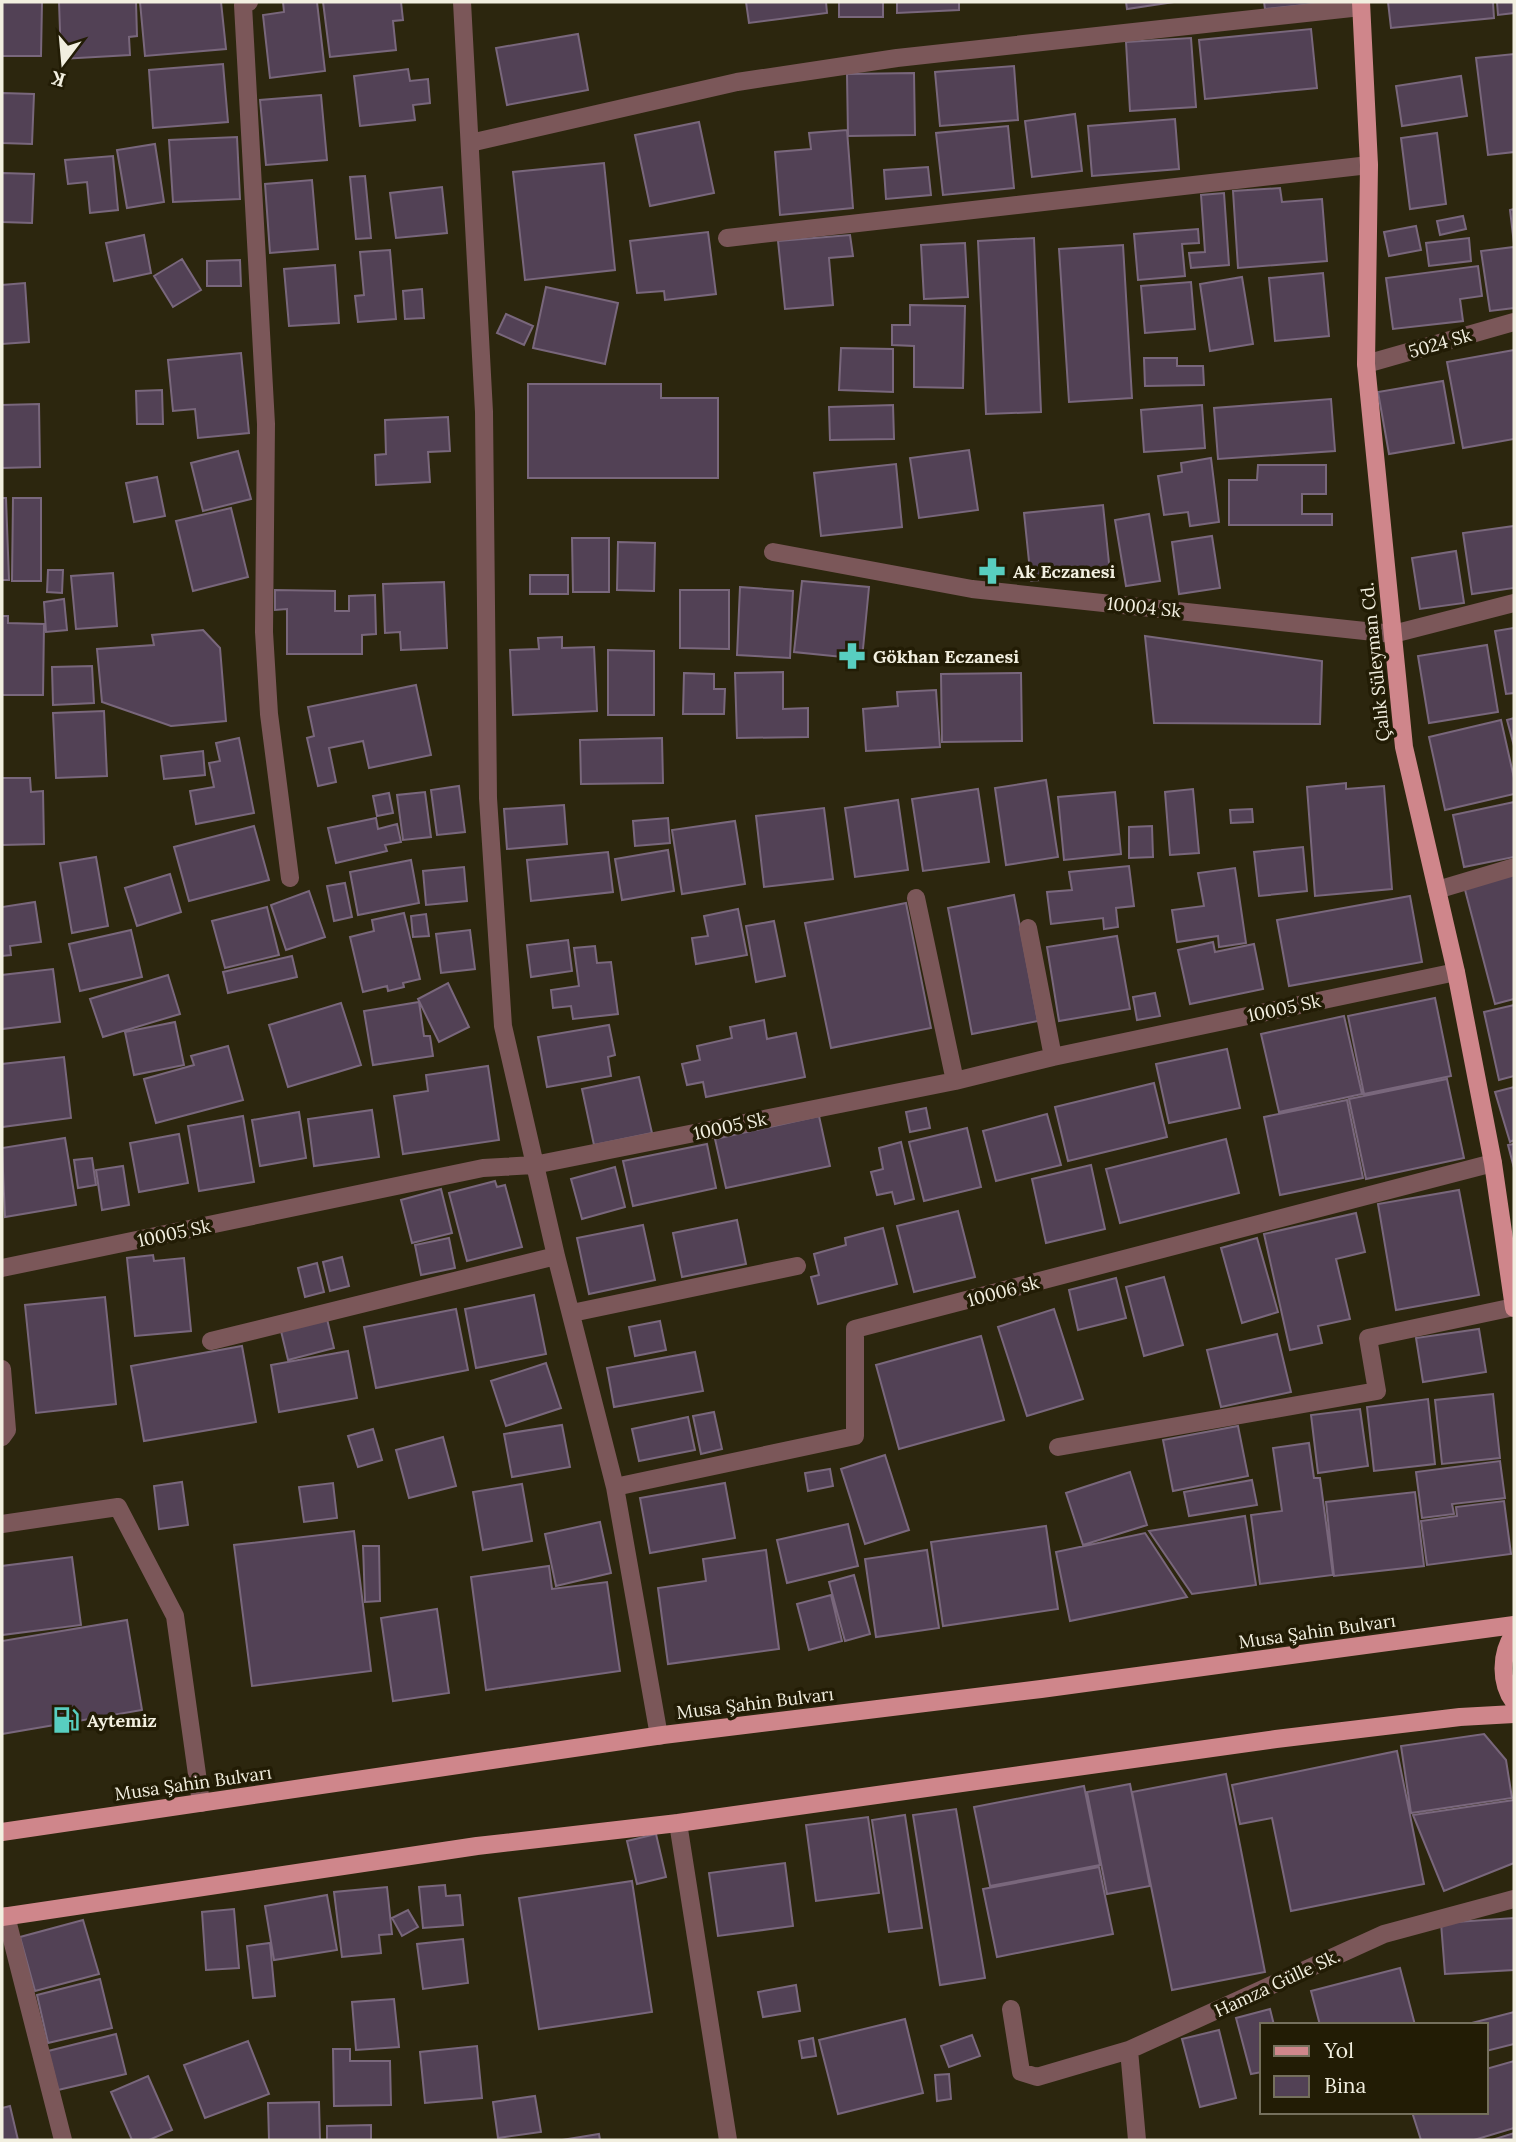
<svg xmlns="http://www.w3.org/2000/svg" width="1516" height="2142" font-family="Lora,serif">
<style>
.building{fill:#524155;stroke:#79677c;stroke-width:2}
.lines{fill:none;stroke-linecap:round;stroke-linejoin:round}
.minor{stroke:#7b5759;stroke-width:18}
.major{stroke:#cf868b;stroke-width:18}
.labels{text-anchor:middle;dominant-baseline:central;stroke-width:7;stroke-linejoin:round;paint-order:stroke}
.street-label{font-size:18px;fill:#f2efe0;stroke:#221c05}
.poi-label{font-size:18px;font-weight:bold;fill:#f2efe0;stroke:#221c05;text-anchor:start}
</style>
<rect width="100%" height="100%" fill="#2c260e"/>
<!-- building -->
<path class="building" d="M2 2H42L41 56H2Z
M59 2H136L137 36 129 37 130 55 61 59Z
M140 2H221L226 49 145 56Z
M283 2H317L325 71 270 78 263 15 284 12Z
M323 2H401L403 20 393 21 396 50 330 57Z
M746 2H826L827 13 749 23Z
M839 2H883V17H839Z
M897 2H959V10L897 13Z
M1126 2H1174L1127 9Z
M1264 2H1335L1265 9Z
M1388 2H1493L1494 18 1391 28Z
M1497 2H1514V13L1498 15Z
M1311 29 1317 88 1205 99 1199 40Z
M578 34 588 90 507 105 496 48Z
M1191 38 1196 107 1130 111 1126 42Z
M1514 54V152L1488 155 1476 58Z
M223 64 228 122 153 128 149 70Z
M1014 66 1018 120 940 126 935 72Z
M408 69 410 81 428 79 430 103 413 105 415 120 360 126 354 76Z
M914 73 915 135 848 136 847 74Z
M1461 76 1467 116 1402 126 1396 86Z
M2 93 34 94 32 144 2 143Z
M321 95 327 160 266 165 260 100Z
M1075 114 1082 171 1032 177 1025 121Z
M1175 119 1179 169 1092 176 1088 126Z
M699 122 714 193 650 206 635 135Z
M1008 126 1014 188 943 195 936 133Z
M847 130 853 208 780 215 775 152 811 149 809 133Z
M1437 133 1446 204 1410 209 1401 138Z
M237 137 240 199 173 202 169 140Z
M155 144 164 202 127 208 117 150Z
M113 156 118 210 90 213 87 182 68 184 65 160Z
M604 163 615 270 525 280 513 172Z
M928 167 931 195 886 199 884 170Z
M2 173 34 174 32 223 2 222Z
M365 176 371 238 356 239 350 177Z
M312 180 318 249 270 253 265 184Z
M442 187 447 233 396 238 390 193Z
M1280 188 1282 202 1322 199 1327 261 1238 268 1233 191Z
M1224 193 1229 265 1191 268 1189 253 1205 252 1201 195Z
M1514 209V244L1510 210Z
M1463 216 1466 229 1440 235 1437 221Z
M1416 226 1421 250 1389 256 1384 232Z
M1198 229 1199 243 1182 244 1185 276 1138 280 1134 234Z
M708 232 716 294 665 300 664 291 637 293 630 241Z
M144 235 151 273 114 281 106 243Z
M850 235 853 256 829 258 833 305 785 309 778 241Z
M1034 238 1041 412 986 414 978 241Z
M1469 238 1471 261 1429 266 1426 243Z
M965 243 968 297 924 299 921 245Z
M1123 245 1132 398 1069 402 1059 249Z
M1514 247V308L1490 311 1481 251Z
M390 250 396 319 358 322 355 296 364 295 360 252Z
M182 259 201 290 173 307 154 276Z
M240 260 241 286H207V261Z
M335 265 339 323 289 326 284 269Z
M1478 266 1482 296 1460 299 1463 321 1393 329 1386 278Z
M1323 273 1329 336 1275 341 1269 278Z
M1242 277 1253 344 1210 351 1200 284Z
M1191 282 1195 329 1145 333 1141 286Z
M25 283 29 342 2 344V285Z
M546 287 618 303 605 364 533 348Z
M422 289 424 318 405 319 403 291Z
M910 305 965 306 963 388 914 387V346L892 345V325H910Z
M506 314 533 326 524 345 497 333Z
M841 348 893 349V392L839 390Z
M1514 350V439L1463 448 1447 362Z
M241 353 249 433 198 438 195 409 173 411 168 360Z
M1144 358H1177V366H1203L1204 385 1145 386Z
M1443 381 1454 443 1389 454 1378 392Z
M528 384H661V398H718V478H528Z
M162 390 163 424H137L136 391Z
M1331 399 1335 451 1218 459 1214 408Z
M39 404 40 467 2 468V405Z
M893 405 894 439 830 440 829 407Z
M1202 405 1205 448 1144 452 1141 410Z
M448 417 450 451 428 452 430 482 376 485 375 455 386 454 385 420Z
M969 450 978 510 919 518 910 458Z
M238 451 251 499 203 511 191 463Z
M1211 458 1219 522 1190 526 1188 512 1164 515 1158 476 1182 472 1181 463Z
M896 464 902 527 821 536 814 473Z
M1258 465H1326V494H1302V514H1332V525H1229V480H1257Z
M157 477 165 516 134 522 126 483Z
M2 498H6L9 580H2Z
M13 498H41V581H12Z
M1103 505 1110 573 1031 581 1024 513Z
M231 508 248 577 193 591 176 521Z
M1149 514 1160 581 1126 586 1115 520Z
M1514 526V588L1472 594 1463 533Z
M1212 536 1220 588 1179 594 1172 542Z
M572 538H609V592H573Z
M618 542 655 543 654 591 617 590Z
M1456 551 1464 603 1420 609 1412 558Z
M48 570H63L62 593 47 592Z
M113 573 117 626 76 629 71 576Z
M530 575H568V594H530Z
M802 581 869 587 862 659 794 652Z
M444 582 447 648 401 650 400 632 385 633 383 584Z
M740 587 793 591 790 658 737 655Z
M275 590 335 591V611H349V596L375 595 376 634 362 635V654H287V609L275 610Z
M680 590H729V649L680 648Z
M64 599 67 630 46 632 44 602Z
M2 616H8V623L44 624 43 695H2Z
M1514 628V693L1506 694 1495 631Z
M203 630 220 648 226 721 171 726 102 702 97 649 154 645 152 635Z
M1145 636 1322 661 1320 724 1154 723Z
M562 637V648L594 647 597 711 513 715 510 650 539 649 538 638Z
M1487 645 1498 712 1429 723 1418 656Z
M608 650 654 651V715H608Z
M92 666 94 703 53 705 52 667Z
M783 672V709L808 708V737L737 738 735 673Z
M684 673 714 674V689H725L724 714H683Z
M1021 673 1022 741 942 742 941 674Z
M416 685 431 755 369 768 363 741 329 748 336 782 318 786 307 738 314 736 308 707Z
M936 690 940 747 866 751 863 709 898 706 897 692Z
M104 711 107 776 56 778 53 713Z
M1514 718V746L1507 720Z
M1501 720 1514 778V794L1445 810 1429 737Z
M239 738 254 813 196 824 190 791 214 787 209 763 220 761 216 743Z
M662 738 663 783 581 784 580 740Z
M203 751 205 775 164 779 161 756Z
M2 778H30L31 792 43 791 44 844 2 845Z
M1046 780 1058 857 1006 865 995 788Z
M1346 783V789L1384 786 1392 889 1315 896 1307 787Z
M459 786 465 832 437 835 431 790Z
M978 789 989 862 923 871 912 799Z
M1193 789 1199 853 1170 855 1165 792Z
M425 792 431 837 403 840 397 795Z
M1115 792 1121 854 1064 860 1058 797Z
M389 793 393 813 377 816 373 796Z
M898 800 908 870 855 877 845 808Z
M1514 802V857L1464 867 1453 815Z
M564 805 567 844 507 849 504 809Z
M824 808 833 879 764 887 756 816Z
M1252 809 1253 822 1231 823 1230 810Z
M376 818 378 829 397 824 401 842 385 845 387 851 336 863 328 828Z
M668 818 670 843 635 846 633 821Z
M735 821 745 884 682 894 672 830Z
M254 826 269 880 189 901 174 847Z
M1152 826 1153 857 1129 858V827Z
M1303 847 1307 891 1259 896 1254 852Z
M668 850 674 891 622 900 615 859Z
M608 852 613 892 531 901 527 860Z
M96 857 108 926 72 933 60 863Z
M411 860 419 903 358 915 350 872Z
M1129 866 1134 906 1116 908 1118 927 1104 929 1103 918 1051 924 1047 892 1072 890 1069 872Z
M464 867 467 901 426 905 423 871Z
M1235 868 1246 943 1219 947 1218 936 1177 942 1172 910 1204 906 1198 873Z
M1514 873V999L1495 1004 1464 886Z
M170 874 181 912 137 926 125 888Z
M345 883 352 917 334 921 327 886Z
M309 891 325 937 286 950 271 905Z
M1014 895 1038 1021 972 1034 948 908Z
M1410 896 1422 962 1289 986 1277 920Z
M35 902 41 942 10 946 11 955 2 956V907Z
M906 903 931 1028 831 1048 805 923Z
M267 907 279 955 225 968 212 921Z
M738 909 747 955 696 964 692 938 708 936 704 916Z
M404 913 420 979 403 983 404 987 388 991 387 986 363 992 350 937 374 931 372 920Z
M426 914 429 936 413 937 411 916Z
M774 921 785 976 756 982 746 926Z
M131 930 142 977 80 991 69 944Z
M470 930 475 969 441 973 436 934Z
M1117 936 1130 1009 1059 1021 1047 947Z
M568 940 572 971 531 977 527 945Z
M1213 942 1215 952 1254 944 1263 989 1190 1004 1178 950Z
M595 946 597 963 611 962 618 1014 573 1019 571 1006 553 1008 551 990 579 986 574 948Z
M292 956 297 977 228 993 223 972Z
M53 969 60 1022 2 1029V975Z
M168 975 180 1014 103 1037 90 999Z
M448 983 469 1027 439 1042 418 999Z
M1155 993 1160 1016 1137 1020 1133 997Z
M1435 998 1451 1076 1364 1094 1348 1016Z
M419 1002 424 1036H430L433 1056 373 1065 364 1011Z
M341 1003 361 1065 288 1087 269 1025Z
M1514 1005V1076L1499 1080 1484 1012Z
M1344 1016 1362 1094 1279 1112 1261 1034Z
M764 1020 767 1039 796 1033 805 1077 706 1097 703 1082 687 1085 682 1064 700 1060 697 1046 732 1038 730 1027Z
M175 1022 184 1065 134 1075 125 1032Z
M609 1025 615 1055 608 1057 611 1076 547 1087 538 1037Z
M228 1046 243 1100 156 1123 144 1079 194 1065 191 1056Z
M1227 1049 1240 1108 1169 1123 1156 1064Z
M64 1057 71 1118 2 1127V1064Z
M488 1066 499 1140 403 1154 394 1096 428 1091 426 1075Z
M639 1077 652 1133 594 1145 582 1089Z
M1447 1079 1464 1158 1366 1179 1349 1099Z
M1154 1083 1167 1137 1068 1161 1055 1107Z
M1514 1087V1140L1510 1142 1495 1092Z
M1347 1100 1363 1178 1280 1195 1264 1117Z
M926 1108 930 1128 910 1132 906 1112Z
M372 1110 379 1157 314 1166 308 1119Z
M299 1112 306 1158 260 1166 252 1120Z
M1047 1114 1061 1165 996 1181 983 1131Z
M243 1116 254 1182 199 1191 188 1126Z
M819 1116 830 1166 726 1188 715 1139Z
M967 1128 981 1187 924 1201 909 1142Z
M179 1134 188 1183 139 1192 130 1143Z
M65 1138 76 1205 5 1217 2 1148Z
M1226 1139 1239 1193 1120 1223 1106 1169Z
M901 1142 914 1199 895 1204 892 1192 877 1195 871 1172 883 1169 879 1148Z
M707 1144 716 1188 633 1206 623 1161Z
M1514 1144V1168L1508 1145Z
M92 1158 96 1185 78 1188 74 1160Z
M1091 1165 1105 1229 1046 1243 1032 1179Z
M123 1166 129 1205 102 1210 96 1170Z
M615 1167 625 1207 582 1219 571 1179Z
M495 1181 497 1187 505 1185 522 1247 467 1261 449 1193Z
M441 1189 452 1233 412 1243 401 1200Z
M1459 1190 1479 1295 1396 1310 1378 1204Z
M958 1211 975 1277 914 1292 897 1226Z
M1356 1213 1365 1252 1336 1259 1350 1319 1318 1326 1322 1343 1290 1350 1264 1234Z
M737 1220 746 1264 682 1277 673 1233Z
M643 1225 655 1280 589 1294 577 1238Z
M883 1228 897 1284 818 1304 811 1277 819 1275 814 1254 846 1245 845 1238Z
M449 1238 455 1268 421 1275 415 1245Z
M1257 1238 1278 1312 1242 1323 1221 1248Z
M153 1255 154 1261 184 1258 191 1331 135 1336 127 1258Z
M342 1257 349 1286 330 1291 323 1262Z
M317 1263 324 1292 305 1297 298 1268Z
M1164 1277 1183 1345 1144 1356 1126 1287Z
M1116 1278 1126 1318 1078 1330 1069 1290Z
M534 1295 546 1354 476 1368 465 1309Z
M105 1297 116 1404 36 1413 25 1305Z
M456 1309 468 1370 376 1388 364 1327Z
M1054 1309 1083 1399 1027 1416 998 1327Z
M327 1319 334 1348 288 1360 281 1331Z
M660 1321 666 1350 635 1356 629 1327Z
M1479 1329 1486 1372 1423 1382 1416 1338Z
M1277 1334 1291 1392 1221 1407 1207 1350Z
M981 1336 1004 1420 899 1449 876 1365Z
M242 1346 256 1422 144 1441 131 1366Z
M348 1351 357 1398 279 1412 271 1365Z
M695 1352 703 1391 614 1407 607 1368Z
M546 1363 561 1408 506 1426 491 1381Z
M1493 1394 1500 1458 1442 1464 1435 1400Z
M1428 1399 1435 1464 1374 1471 1367 1407Z
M1360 1409 1368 1466 1318 1473 1311 1415Z
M714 1412 722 1449 701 1454 693 1416Z
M688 1417 695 1450 639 1461 632 1429Z
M562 1425 570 1467 512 1477 504 1434Z
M1238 1426 1248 1476 1173 1491 1163 1440Z
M373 1429 382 1460 358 1467 348 1436Z
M443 1437 456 1486 409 1498 396 1450Z
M1309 1443 1314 1478H1320L1333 1575 1260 1584 1251 1515 1282 1511 1273 1448Z
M885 1455 909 1530 865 1544 841 1469Z
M1500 1461 1505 1498 1452 1504 1454 1514 1422 1518 1416 1472Z
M830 1469 833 1486 808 1491 805 1473Z
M1130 1472 1147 1525 1083 1545 1066 1493Z
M1252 1480 1257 1505 1189 1516 1184 1492Z
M182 1482 188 1525 159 1529 154 1486Z
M333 1483 337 1518 304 1522 299 1487Z
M725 1483 735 1538 650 1553 640 1498Z
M522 1484 532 1541 483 1550 473 1492Z
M1415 1492 1424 1566 1334 1576 1326 1502Z
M1504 1501 1511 1554 1427 1565 1421 1521 1457 1516 1456 1507Z
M1245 1516 1256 1585 1192 1594 1149 1531Z
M600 1522 611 1573 556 1586 545 1534Z
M848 1524 858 1566 787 1583 777 1540Z
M1046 1526 1058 1609 943 1626 931 1542Z
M354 1531 371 1671 252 1686 234 1545Z
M1145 1533 1187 1597 1070 1621 1056 1552Z
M363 1546H379L380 1601 365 1602Z
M766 1550 779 1649 668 1664 658 1588 706 1581 703 1559Z
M927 1550 939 1628 876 1637 865 1559Z
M72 1557 81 1625 2 1635V1566Z
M549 1566 552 1589 607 1582 620 1671 486 1690 471 1577Z
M854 1575 870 1634 845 1641 829 1582Z
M831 1595 842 1641 809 1650 797 1604Z
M437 1609 449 1693 393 1701 381 1618Z
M127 1620 142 1710 2 1734V1641Z
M1484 1734 1506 1760 1512 1798 1411 1813 1401 1746Z
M1397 1751 1424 1884 1291 1911 1272 1818 1240 1824 1232 1785Z
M1226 1774 1265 1972 1172 1990 1132 1792Z
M1130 1784 1150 1886 1107 1894 1087 1792Z
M1084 1786 1100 1865 990 1886 974 1807Z
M1514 1800V1863L1444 1891 1413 1815Z
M956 1809 985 1978 940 1985 913 1815Z
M905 1815 922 1928 889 1932 872 1820Z
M868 1817 879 1893 816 1901 806 1825Z
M656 1834 666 1877 637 1884 627 1841Z
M785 1863 793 1926 718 1936 709 1873Z
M1099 1867 1113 1934 997 1957 983 1889Z
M632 1881 652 2012 539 2029 519 1898Z
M445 1885 446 1896 460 1895 463 1925 423 1928 419 1887Z
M387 1887 392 1934 379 1935 381 1953 342 1957 334 1892Z
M327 1895 337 1950 274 1960 265 1906Z
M234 1909 239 1968 206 1970 202 1912Z
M408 1910 418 1927 402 1936 392 1918Z
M1514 1918V1970L1445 1974 1441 1923Z
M83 1920 99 1974 35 1991 20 1937Z
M463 1939 468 1983 423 1989 417 1944Z
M270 1943 275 1996 253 1998 247 1946Z
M1400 1968 1415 2025H1320L1311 1991Z
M100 1979 112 2028 48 2043 37 1995Z
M796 1985 800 2011 763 2017 758 1992Z
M394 1999 399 2047 356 2050 352 2002Z
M1270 2009 1274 2025H1262V2072L1251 2074 1236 2018Z
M1514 2012V2044L1486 2051V2025H1464Z
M905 2019 923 2093 838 2114 819 2040Z
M1219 2030 1236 2098 1200 2107 1182 2039Z
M116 2034 126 2074 58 2090 48 2051Z
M972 2035 980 2056 949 2067 941 2046Z
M813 2038 816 2056 802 2058 799 2041Z
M248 2041 269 2094 205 2118 184 2065Z
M477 2046 482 2098 425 2103 420 2052Z
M333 2049H350V2061H390L391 2105 334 2106Z
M1514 2061V2128L1474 2140H1421L1412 2112H1486V2069Z
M949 2074 951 2099 937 2101 935 2075Z
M148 2076 172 2130 149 2140H132L111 2092Z
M535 2096 541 2132 498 2138 493 2102Z
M319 2102 320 2140H269L268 2103Z
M10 2106 18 2140H2V2108Z
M371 2125V2140H327V2126Z
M1514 2133V2140H1492Z
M599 2134 600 2140H562Z"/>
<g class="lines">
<!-- minor -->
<path class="minor" d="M249 2 243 5 266 424 264 632 269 714 290 878
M462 2 484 412 488 798 503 1026 556 1256 615 1487 659 1736
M470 143 737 82 897 58 1361 7
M727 238 1369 165
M1366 364 1514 322
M773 552 972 589 1393 634 1514 603
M1437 890 1514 867
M916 898 955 1081
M1028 928 1053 1057
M2 1268 483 1168 534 1165 955 1081 1053 1057 1456 972
M572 1313 797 1266
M211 1341 556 1256
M2 1369 7 1430 2 1437
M1058 1447 1377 1391 1368 1338 1514 1307
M615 1487 855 1436V1329L1493 1163
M2 1524 118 1507 175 1616 201 1803
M678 1823 728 2140
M6 1916 63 2140
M1011 2009 1021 2072 1037 2077 1129 2050 1384 1934 1514 1899
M1129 2050 1137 2140"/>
<!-- major -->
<path class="major" d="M1361 2 1369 165 1366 364 1404 747 1456 972 1493 1163 1514 1308
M1514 1634C1500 1654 1500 1683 1514 1702
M2 1832 663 1735 1041 1689 1514 1625
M2 1917 477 1846 678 1823 1276 1739 1460 1717 1514 1714"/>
</g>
<!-- icons -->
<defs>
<symbol id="pharmacy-bare" viewBox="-9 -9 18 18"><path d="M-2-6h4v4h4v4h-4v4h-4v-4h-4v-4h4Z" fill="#58cec0" stroke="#221c05" stroke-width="2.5" paint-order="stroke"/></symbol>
<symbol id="fuel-bare" viewBox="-9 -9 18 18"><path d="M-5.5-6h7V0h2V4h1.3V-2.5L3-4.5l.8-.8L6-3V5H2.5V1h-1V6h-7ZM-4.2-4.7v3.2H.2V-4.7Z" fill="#58cec0" stroke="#221c05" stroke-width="2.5" paint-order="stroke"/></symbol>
</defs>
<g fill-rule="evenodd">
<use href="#pharmacy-bare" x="973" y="552" width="38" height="38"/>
<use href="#pharmacy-bare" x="833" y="637" width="38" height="38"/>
<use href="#fuel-bare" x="47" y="1701" width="38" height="38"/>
</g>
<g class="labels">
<!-- street labels -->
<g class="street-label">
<text transform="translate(1440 343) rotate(-16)">5024 Sk</text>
<text transform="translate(1144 607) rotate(6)">10004 Sk</text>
<text transform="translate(1375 662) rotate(-96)">Çalık Süleyman Cd.</text>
<text transform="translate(1284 1008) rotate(-12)">10005 Sk</text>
<text transform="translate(730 1126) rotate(-12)">10005 Sk</text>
<text transform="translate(174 1233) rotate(-12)">10005 Sk</text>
<text transform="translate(1003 1291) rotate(-15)">10006 sk</text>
<text transform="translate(1317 1631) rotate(-8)">Musa Şahin Bulvarı</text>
<text transform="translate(755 1703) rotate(-7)">Musa Şahin Bulvarı</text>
<text transform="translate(193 1783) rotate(-8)">Musa Şahin Bulvarı</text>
<text transform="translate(1277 1983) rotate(-25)">Hamza Gülle Sk.</text>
</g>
<!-- poi labels -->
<g class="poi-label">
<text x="1013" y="571">Ak Eczanesi</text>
<text x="873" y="656">Gökhan Eczanesi</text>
<text x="87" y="1720">Aytemiz</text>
</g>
</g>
<!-- border -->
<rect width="1516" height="2142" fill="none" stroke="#f2efe0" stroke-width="7"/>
<!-- legend -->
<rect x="1260" y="2023" width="228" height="91" fill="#221c05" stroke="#75705d" stroke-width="2"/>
<rect x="1274" y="2046" width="35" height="10" fill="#cf868b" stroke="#75705d" stroke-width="2"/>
<text x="1324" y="2058" font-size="21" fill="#f2efe0">Yol</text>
<rect x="1274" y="2076" width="35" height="21" fill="#524155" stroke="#75705d" stroke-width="2"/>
<text x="1324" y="2093" font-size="21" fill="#f2efe0">Bina</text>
<!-- north arrow -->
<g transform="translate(63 63) rotate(196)" stroke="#221c05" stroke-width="5" paint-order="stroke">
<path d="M0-5L12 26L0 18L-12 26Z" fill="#f2efe0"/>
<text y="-10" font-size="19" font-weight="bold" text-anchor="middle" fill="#f2efe0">K</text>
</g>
</svg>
